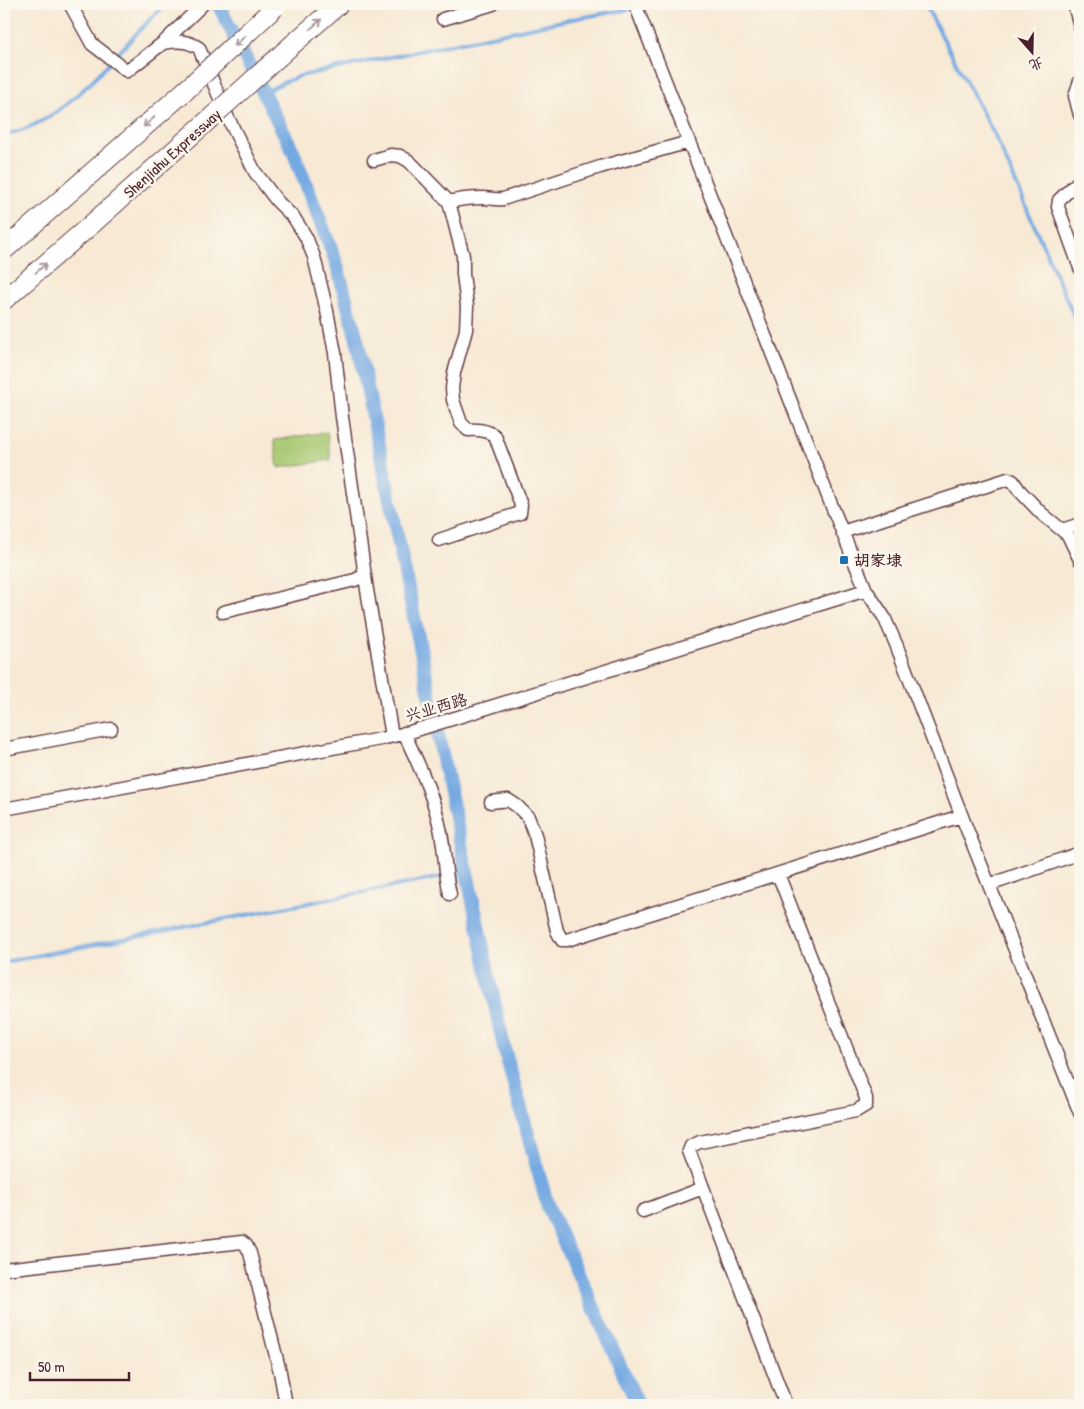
<svg xmlns="http://www.w3.org/2000/svg" width="1084" height="1409" font-family="'Patrick Hand','LXGW WenKai TC',sans-serif">
<style>
.green{fill:#a6c871;stroke:#78744e}
.lines{fill:none;stroke-linecap:round;stroke-linejoin:round}
.stream{stroke:#75a9e2;stroke-width:4}
.canal{stroke:#75a9e2;stroke-width:14}
.minor-casing{stroke:#643d44;stroke-width:15}
.highway-casing{stroke:#643d44;stroke-width:21}
.minor{stroke:#fff;stroke-width:12}
.highway{stroke:#fff;stroke-width:19}
.highway-bridge-casing{stroke:#643d44;stroke-width:21;stroke-linecap:butt}
.highway-bridge{stroke:#fff;stroke-width:19}
.oneway{stroke:#ae9aa0}
.poi-dot{fill:#1f6fb2;stroke:#fbf7ec;stroke-width:2}
.labels{text-anchor:middle;dominant-baseline:central;stroke-width:5;stroke-linejoin:round;paint-order:stroke}
.street-label{font-size:16px;fill:#4a1f2b;stroke:#fbf7ec}
.poi-label{font-size:16px;font-weight:bold;fill:#4a1f2b;stroke:#fbf7ec;text-anchor:start}
</style>
<rect width="100%" height="100%" fill="#fbf7ec"/>
<filter id="ink" filterUnits="userSpaceOnUse"><feTurbulence type="fractalNoise" baseFrequency=".02" numOctaves="2"/><feDisplacementMap in="SourceGraphic" scale="10" xChannelSelector="R" yChannelSelector="G"/><feConvolveMatrix kernelMatrix="1 2 1 2 8 2 1 2 1" color-interpolation-filters="sRGB"/></filter>
<filter id="wash" filterUnits="userSpaceOnUse"><feTurbulence type="fractalNoise" baseFrequency=".0096" numOctaves="4" result="noise"/><feDisplacementMap in="SourceGraphic" scale="20" xChannelSelector="R" yChannelSelector="G"/><feGaussianBlur stdDeviation="1.12" result="paint"/><feColorMatrix in="noise" values="0 0 0 0 0 0 0 0 0 0 0 0 0 0 0 0 0 1.4 0 .05"/><feComposite in="paint" operator="in"/></filter>
<g filter="url(#wash)">
<rect width="100%" height="100%" fill="#f7e9d4"/>
<!-- green -->
<path class="green" d="M327 432 331 460 278 468 274 440Z"/>
<g class="lines">
<!-- stream -->
<path class="stream" d="M925 4 997 140 1080 330
M263 93 282 83 300 76 572 19 660 4
M4 135C73 122 116 48 166 4
M4 962 468 872"/>
<!-- canal -->
<path class="canal" d="M218 4 293 151 336 262 358 343 445 769 504 1048 548 1207 638 1405"/>
</g>
</g>
<g filter="url(#ink)">
<g class="lines">
<defs>
<path id="minor" d="M70 4 92 44 127 71 163 43 203 4
M635 4 831 504 866 590 884 617 896 644 966 827 1080 1113
M1074 4 1080 27
M443 19 493 4
M163 43C177 41 187 40 199 48L228 118 255 172 277 201 294 218 306 237 314 257 327 311 335 353 342 417 367 590 392 736
M1080 81 1075 96 1080 115
M374 160 391 155 400 156 409 161 449 202 463 256V274L467 306 466 330 454 373 452 388 453 400 461 423 468 430C479 429 487 430 495 436L521 505 520 513 439 540
M1080 180 1059 200 1058 207 1080 268
M449 202C460 199 471 198 483 198 490 198 496 200 503 199L600 167 689 142
M1062 530 1080 524
M842 532 1008 479 1013 481 1019 490 1041 513 1068 535 1080 560
M223 612 355 580 365 575
M404 733C421 769 438 805 443 845 445 862 446 878 450 894
M4 749 111 729
M491 802 508 800 517 806 528 817 535 835 557 931 562 940H567L961 816
M4 809 381 739 410 732 866 590
M778 874 866 1098V1105L856 1111 700 1142 691 1146 689 1151 786 1405
M989 885 1080 853
M643 1211 703 1188
M4 1269 242 1242 246 1245 250 1253 280 1372 286 1405"/>
<path id="highway" d="M293 44 339 4
M4 250 186 90
M4 300 92 224 204 124"/>
</defs>
<!-- minor casing -->
<use href="#minor" class="minor-casing"/>
<!-- highway casing -->
<use href="#highway" class="highway-casing"/>
<!-- minor -->
<use href="#minor" class="minor"/>
<!-- highway -->
<use href="#highway" class="highway"/>
<defs>
<path id="highway-bridge" d="M186 90 275 7
M204 124 293 44"/>
</defs>
<!-- highway-bridge casing -->
<use href="#highway-bridge" class="highway-bridge-casing"/>
<!-- highway-bridge -->
<use href="#highway-bridge" class="highway-bridge"/>
</g>
<!-- one-way arrows -->
<defs><path id="oneway-shaft" d="M-6 0H5M1.5-3L5.5 0L1.5 3" fill="none" stroke-width="1.6" stroke-linecap="round" stroke-linejoin="round" transform="scale(1.25)"/></defs>
<g class="oneway">
<use href="#oneway-shaft" transform="translate(316 24) rotate(-42)"/>
<use href="#oneway-shaft" transform="translate(240 41) rotate(136)"/>
<use href="#oneway-shaft" transform="translate(149 122) rotate(139)"/>
<use href="#oneway-shaft" transform="translate(41 268) rotate(-41)"/>
</g>
</g>
<!-- markers -->
<rect class="poi-dot" x="839" y="555" width="10" height="10" rx="2.5"/>
<g class="labels">
<!-- street labels -->
<g class="street-label">
<text transform="translate(172 153) rotate(-42)">Shenjiahu Expressway</text>
<text transform="translate(436 707) rotate(-16)">兴业西路</text>
</g>
<!-- poi labels -->
<g class="poi-label">
<text x="854" y="560">胡家埭</text>
</g>
</g>
<!-- margin -->
<rect width="1084" height="1409" fill="none" stroke="#fbf7ec" stroke-width="20"/>
<!-- north arrow -->
<g transform="translate(1032 52) rotate(160)" stroke="#fbf7ec" stroke-width="4" paint-order="stroke">
<path d="M0-4L9 19L0 12L-9 19Z" fill="#4a1f2b"/>
<text y="-8" font-size="14" font-weight="bold" text-anchor="middle" fill="#4a1f2b">北</text>
</g>
<!-- scale -->
<path d="M30 1372v8h99v-8" fill="none" stroke="#4a1f2b" stroke-width="2.5"/>
<text x="38" y="1372" font-size="15" fill="#4a1f2b" stroke="#fbf7ec" stroke-width="4" paint-order="stroke">50 m</text>
</svg>
